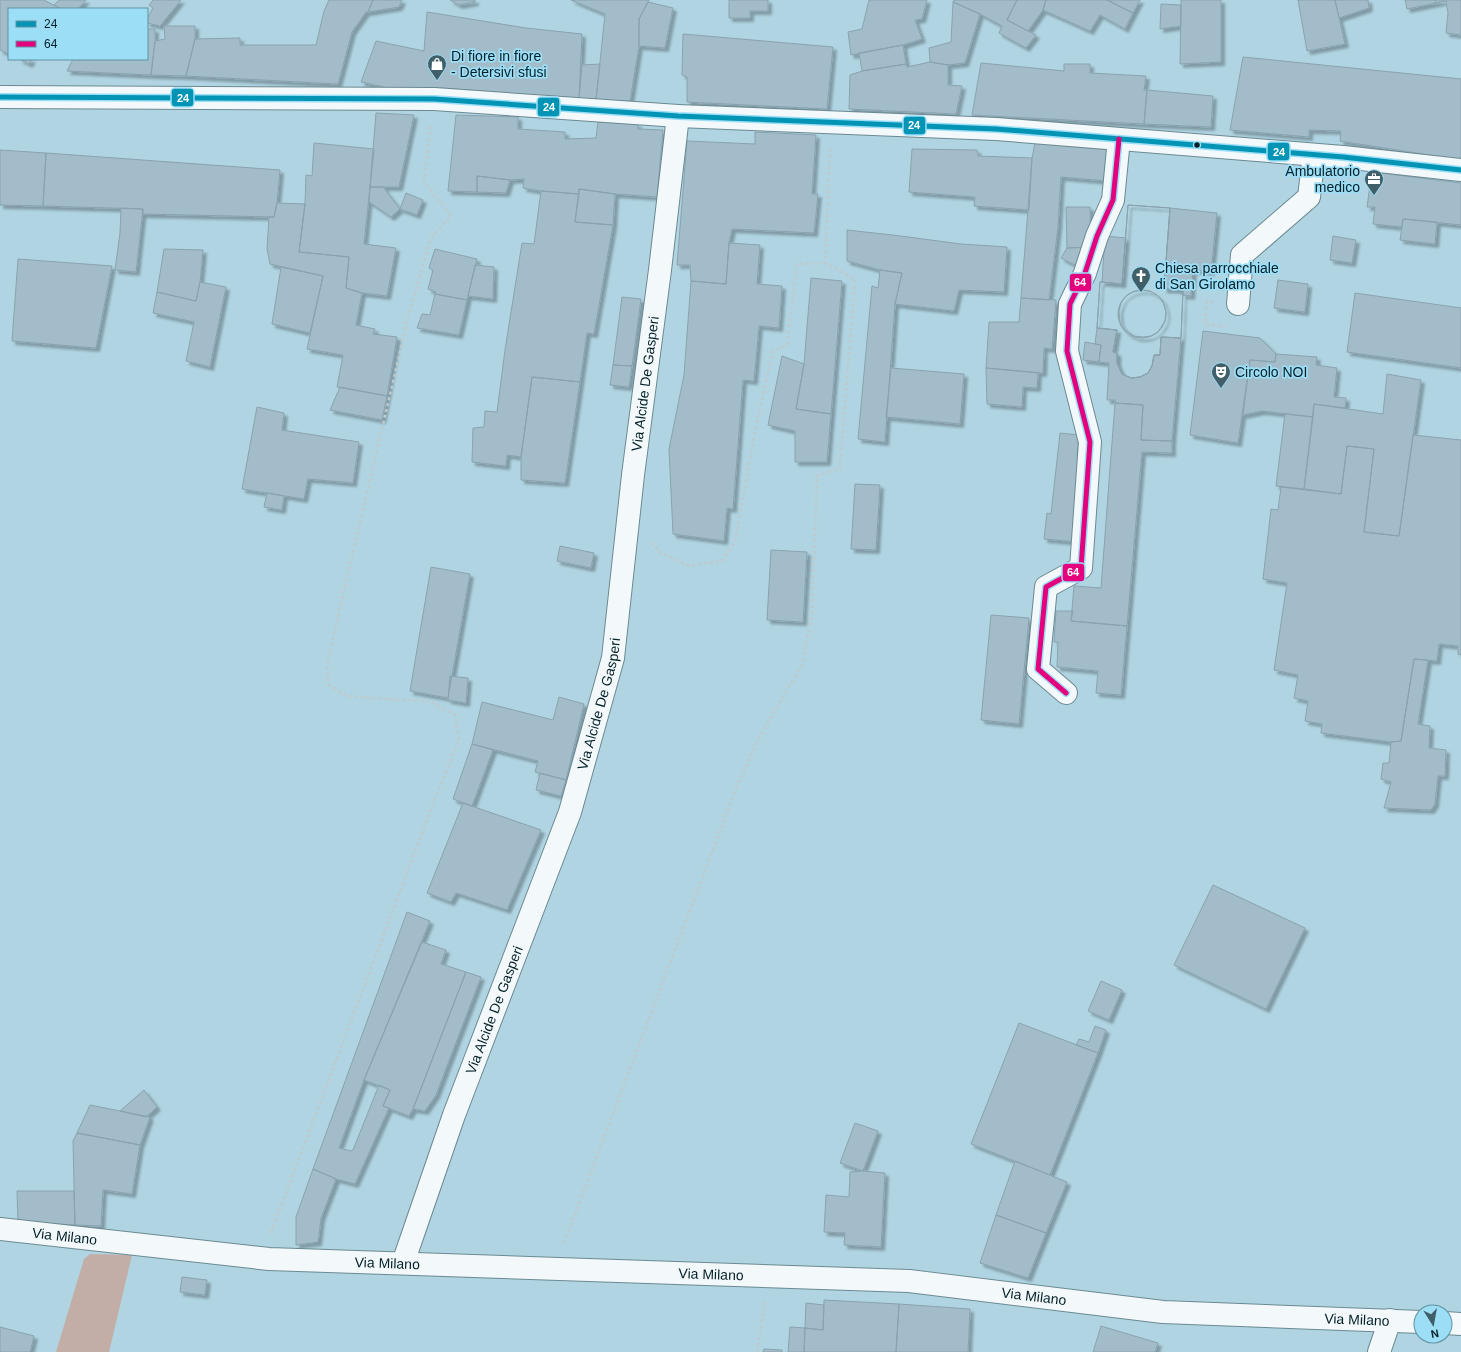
<svg xmlns="http://www.w3.org/2000/svg" width="1461" height="1352" font-family="Helvetica,sans-serif">
<style>
.green{fill:#c2aea6}
.building{fill:#a3bcc9;stroke:#89a2af;fill-rule:evenodd;filter:url(#shadow)}
.lines{fill:none;stroke-linecap:round;stroke-linejoin:round}
.street-casing{stroke:#6b8993;stroke-width:24}
.secondary-casing{stroke:#6b8993;stroke-width:24}
.path{stroke:#becace;stroke-width:2.5;stroke-dasharray:3 3;stroke-linecap:butt}
.street{stroke:#f3f9fb;stroke-width:22}
.secondary{stroke:#f3f9fb;stroke-width:22}
.bus-1-casing{stroke:#9cdef6;stroke-width:8}
.bus-2-casing{stroke:#9cdef6;stroke-width:8}
.bus-1{stroke:#0194b5;stroke-width:5}
.bus-2{stroke:#e5007d;stroke-width:5}
.bus-dot{fill:#042028;stroke:#9cdef6;stroke-width:1.5}
.labels{text-anchor:middle;dominant-baseline:central;stroke-width:3.5;stroke-linejoin:round;paint-order:stroke}
.poi-label{font-size:14px;fill:#042028;stroke:#9cdef6;text-anchor:start}
.street-label{font-size:14px;fill:#042028;stroke:#9cdef6}
.line-badge{stroke:#9cdef6;stroke-width:1.5}
.badge-label{font-size:11px;text-anchor:middle;font-weight:bold;fill:#fff}
</style>
<defs>
<filter id="shadow"><feDropShadow dx="3.5" dy="3.5" stdDeviation="1" flood-color="#0004"/></filter>
</defs>
<rect width="100%" height="100%" fill="#b0d4e2"/>
<!-- green -->
<path class="green" d="M90 1254 132 1255 109 1352H56L84 1259Z"/>
<!-- building -->
<path class="building" d="M0 0H44L61 9H9V54L0 50Z
M59 0H86L78 9H61L54 5Z
M153 0H181L160 26 147 23V19L153 8 149 5Z
M329 0H373L368 12H366L352 32 338 84 186 76 195 39 240 38V45H316L324 11Z
M373 0H402L399 7 368 12Z
M450 0H475V2L459 5Z
M571 0H649L639 19V46L630 101 596 100 605 14Z
M729 0H768V11H750V18H729Z
M869 0H927L922 19 915 20 922 39 903 45 851 55 848 32 862 29Z
M954 0H1017L1007 20 1036 35 1026 48 999 33 1002 26 980 14 953 2Z
M1017 0H1046L1043 10 1028 31 1007 20Z
M1046 0H1107L1133 13 1125 29 1100 15 1090 31 1043 10Z
M1107 0H1140L1133 13Z
M1181 0H1221V62L1180 64Z
M1298 0H1335L1345 44 1307 51Z
M1335 0H1368L1369 8 1339 18Z
M1405 0H1435L1436 3 1407 9Z
M1435 0H1461V35L1446 33 1448 13 1446 1 1436 3Z
M648 2 673 8 665 48 639 46V19Z
M953 2 980 14 965 63 948 65 930 62 929 48 951 42Z
M1161 4 1181 5V26L1160 29Z
M427 12 526 28 582 34 579 99 444 88H389L361 82 376 41 424 51Z
M164 26H195V39L186 76 151 75 155 41 165 39Z
M147 29H155V41L151 75 67 71 73 59H147Z
M683 34 833 47 827 109 687 102V77L682 75Z
M903 45 906 64 862 71 859 53Z
M1243 57 1461 79V160L1340 141 1341 131 1309 130V137L1230 130Z
M19 59H32L29 64Z
M930 62 948 65V85L962 86 956 114 849 109 850 75 862 71 906 64 907 67Z
M981 63 1064 71V64H1090V73L1146 76 1144 90H1147L1144 124 972 115Z
M600 64 596 100 579 99 582 65Z
M1147 90 1213 96 1211 127 1144 124Z
M376 113 414 115 399 187H370Z
M456 115 518 117V129L565 132V139L596 138 598 122 638 124V129L663 130 657 197 615 194 579 189V194L541 191 523 188 524 179 510 180 477 176V192L448 191Z
M755 132 816 135 812 194H818L814 233 732 229 729 243 726 284 691 281 690 265H677L687 141 755 144Z
M314 143 374 149 364 244 396 248 387 296 362 293 346 288 349 257 299 252 305 204 306 175 312 176Z
M1035 143 1110 150 1107 181 1061 177 1058 227 1049 300 1021 298 1032 158Z
M912 149 977 150 978 156 1032 158 1029 210 974 206 975 197 909 192Z
M0 150 46 153 43 206 0 205Z
M46 153 280 170 277 203 274 217 143 214V209L43 206Z
M1381 173 1461 183V225L1403 219 1402 227 1373 224 1375 207H1367L1371 178 1381 179Z
M477 176 510 180 506 193 477 192Z
M370 187H383L400 209 391 217 369 202Z
M579 189 615 194 613 225 575 222Z
M541 191 579 194 575 222 613 225 594 334 587 333 580 382 532 377 521 457 507 455 506 466 472 462 473 428 484 427 485 411 497 412 505 350 522 243 534 244Z
M406 193 423 200 417 215 400 209Z
M277 203 305 204 299 252 349 257 346 288 362 293 356 325 375 329 373 334 397 337 387 396 337 387 343 355 307 349 323 276 270 264 267 249 269 217H274Z
M1128 205 1170 208 1164 289 1183 290 1181 338 1161 337 1160 355H1154L1152 366 1148 373 1140 377 1131 378 1122 374 1117 363V353L1113 352 1117 330 1097 328 1100 282 1122 284ZM1141 290 1150 291 1157 295 1163 301 1166 313 1165 321 1158 332 1151 336 1143 337 1134 336 1124 329 1120 322 1119 311 1121 303 1126 296 1133 292Z
M1128 205 1170 208 1164 289 1183 290 1181 338 1161 337 1160 355H1154L1152 366 1148 373 1140 377 1131 378 1122 374 1117 363V353L1113 352 1117 330 1097 328 1100 282 1122 284Z
M1066 207H1090L1091 247 1067 248Z
M121 208 143 209 136 272 115 270 120 233Z
M1170 208 1217 213 1211 272 1193 270 1191 296 1183 295V290L1164 289Z
M1403 219 1437 222 1435 244 1400 240Z
M847 230 901 236 961 244 1007 247 1004 292 959 290 954 311 895 304 902 273 880 270 847 261Z
M1105 236 1126 238 1122 284 1102 282Z
M1333 236 1356 240 1352 263 1330 260Z
M729 243 760 245 757 284 782 286 779 328 759 326 754 381 743 380 733 509 727 508 724 541 673 534 669 449 684 375 691 281 726 284Z
M1091 247 1075 265 1061 258 1067 248Z
M164 249 203 250 200 282 196 301 157 292Z
M435 249 477 259 467 300 435 294 436 292 428 289 433 270 429 268Z
M18 259 112 266 96 348 12 341Z
M475 265 494 267 493 299 468 296Z
M281 267 323 276 310 333 272 324Z
M880 270 902 273 895 304 885 442 858 439 872 286 878 288Z
M811 278 842 281 831 414 796 409 804 364Z
M1278 280 1308 284 1305 312 1274 308Z
M200 282 226 287 210 367 186 361 194 322 153 313 157 292 196 301Z
M1118 314a24 24 0 1 1 48 0a24 24 0 1 1-48 0Z
M1355 293 1461 308V368L1347 352Z
M435 294 467 300 459 335 417 328 422 314 430 315Z
M622 297 641 299 632 366 613 365Z
M1021 298 1056 300 1052 349 1044 348 1043 373 986 368 989 322H1019Z
M1097 328 1117 330 1113 352 1117 353V363L1122 374 1131 378 1140 377 1148 373 1152 366 1154 355H1160L1161 337 1181 338 1172 441 1141 440 1143 405 1115 403V400H1107L1109 363 1099 362 1101 345 1095 344Z
M1203 331 1260 338 1276 354 1275 362 1250 360 1238 443 1190 435Z
M1085 342 1101 345 1099 362 1083 360Z
M1276 354 1317 357 1316 365 1337 368 1334 397 1346 398 1345 408 1314 404 1313 417 1262 411 1243 415 1250 360 1275 362Z
M782 356 804 364 796 409 831 414 827 462H795V431L768 425Z
M613 365 632 366 629 387 610 385Z
M891 368 964 374 960 424 886 417Z
M986 368 1038 373 1037 388 1023 387 1022 407 987 404Z
M1387 374 1421 380 1399 536 1364 532 1374 449 1347 446 1341 494 1304 489 1314 404 1383 414Z
M532 377 580 382 565 483 521 480V457Z
M340 387 387 396 382 420 330 410Z
M1115 403 1143 405 1141 440 1172 441V453L1142 452 1127 626 1071 621 1074 586 1101 588Z
M257 407 284 413 282 430 359 442 353 483 308 479 304 499 242 489Z
M1285 414 1313 417 1304 489 1276 486Z
M1060 433 1079 435 1077 457H1080L1078 542 1044 539 1047 513 1051 514Z
M1413 435 1461 440V655L1458 654V646L1439 644 1437 661 1414 659 1401 741 1391 742 1321 733 1322 724 1305 721 1308 701 1294 698 1298 675 1274 670 1287 583 1263 579 1271 509 1278 510 1281 487 1341 494 1347 446 1374 449 1364 532 1399 536Z
M855 484 880 485 876 550 851 549Z
M267 493 284 496 282 510 264 507Z
M560 546 594 553 591 568 557 561Z
M771 550 807 552 803 622 767 620Z
M431 567 470 574 448 698 410 691Z
M1056 611H1073L1071 621 1127 626 1121 695 1096 693 1098 671 1057 667 1058 642H1054Z
M991 615 1029 618 1019 724 981 720Z
M1414 659 1428 660 1418 724 1430 726 1429 748 1446 750 1445 776H1438L1435 804 1431 810 1384 808 1391 782 1381 779 1383 763H1389L1391 742 1401 741Z
M450 676 468 678 466 703 448 700Z
M559 697 584 704 566 780 535 772 538 761 472 744 482 702 553 720Z
M472 744 493 750 472 806 453 799Z
M540 773 566 780 561 796 536 790Z
M463 803 541 830 507 910 456 893 451 902 427 893Z
M1213 885 1305 928 1266 1009 1174 965Z
M407 912 430 921 364 1080 339 1148 351 1151 353 1150 379 1085 390 1090 383 1106 389 1108 355 1184 336 1179 313 1169Z
M422 942 446 950 441 964 466 972 413 1109 409 1116 383 1106 390 1090 364 1080Z
M466 972 481 977 436 1095 425 1111 413 1109Z
M1101 981 1122 990 1109 1020 1088 1011Z
M1019 1023 1098 1053 1050 1175 971 1144Z
M1095 1026 1106 1030 1098 1053 1076 1045 1079 1039 1089 1042Z
M144 1090 157 1107 146 1117 120 1111Z
M90 1105 150 1117 140 1145 77 1133Z
M855 1123 878 1131 863 1171 840 1163Z
M77 1133 140 1145 132 1194 103 1190 101 1226 75 1225 73 1141Z
M1015 1161 1067 1182 1046 1233 996 1215Z
M313 1169 336 1179 321 1218 318 1242 296 1245V1217Z
M863 1171 885 1173 881 1247 844 1245 845 1233 824 1232 826 1195 849 1197 850 1172Z
M17 1191H74L75 1225 18 1222Z
M996 1215 1046 1233 1028 1278 980 1263Z
M182 1277 207 1280 205 1295 180 1292Z
M824 1300 899 1304 896 1352H804L805 1328 823 1330Z
M806 1303 824 1305 823 1330 805 1328Z
M899 1304 970 1309 968 1352H896Z
M1101 1326 1158 1343 1155 1352H1093Z
M0 1327 34 1336 30 1352H0Z
M790 1327 805 1328 804 1352H788Z
M764 1349 782 1350V1352H763Z"/>
<g class="lines">
<defs>
<g id="street">
<path d="M1238 304 1242 255 1309 197 1314 155"/>
<path d="M1066 693 1038 669 1046 587 1081 568 1090 442 1067 351 1070 304 1085 273 1097 236 1113 200 1119 139"/>
<path id="s1" d="M0 1229 269 1259 909 1281 1163 1312 1421 1322"/>
<path id="s2" d="M403 1263 454 1115 570 812 613 658 633 475 660 270 678 116"/>
<path d="M1445 1323 1461 1324"/>
<path d="M1379 1352 1390 1320"/>
</g>
<path id="secondary" d="M0 97 434 99 678 116 996 129 1343 157 1461 170"/>
</defs>
<!-- street casing -->
<use href="#street" class="street-casing"/>
<!-- secondary casing -->
<use href="#secondary" class="secondary-casing"/>
<!-- path -->
<path class="path" d="M1213 302 1207 301 1205 324 1225 327
M651 543 661 553 690 566 722 561 735 542 756 426 773 351 787 346 797 264 825 263
M271 1233 433 804 459 740 455 715 429 701 384 699 347 696 328 684 327 664 407 322 431 238 451 216 424 182 431 125
M564 1243 736 789 758 740 802 665 812 614 817 476 840 468 855 279 825 263 830 148
M757 1352 765 1302"/>
<!-- street -->
<use href="#street" class="street"/>
<!-- secondary -->
<use href="#secondary" class="secondary"/>
<defs>
<path id="bus-1" d="M0 97 434 99 678 116 996 129 1343 157 1461 170"/>
<path id="bus-2" d="M1066 693 1038 669 1046 587 1081 568 1090 442 1067 351 1070 304 1085 273 1097 236 1113 200 1119 139"/>
</defs>
<!-- bus-1 casing -->
<use href="#bus-1" class="bus-1-casing"/>
<!-- bus-2 casing -->
<use href="#bus-2" class="bus-2-casing"/>
<!-- bus-1 -->
<use href="#bus-1" class="bus-1"/>
<!-- bus-2 -->
<use href="#bus-2" class="bus-2"/>
</g>
<!-- icons -->
<defs>
<symbol id="shop-pin" viewBox="-11 -11 22 30"><path d="M0 17L-7.5 6A9.5 9.5 0 1 1 7.5 6Z" fill="#405f69" stroke="#9cdef6"/><path d="M-5-2.5h2.3a2.7 3.5 0 0 1 5.4 0H5L5.5 6h-11ZM-1.5-2.5h3a1.5 2.3 0 0 0-3 0Z" fill="#fff"/></symbol>
<symbol id="office-pin" viewBox="-11 -11 22 30"><path d="M0 17L-7.5 6A9.5 9.5 0 1 1 7.5 6Z" fill="#405f69" stroke="#9cdef6"/><path d="M-6-3h4V-5.5h4V-3h4V5H-6ZM-1-4.5V-3h2v-1.5ZM-6 0V1H6V0Z" fill="#fff"/></symbol>
<symbol id="church-pin" viewBox="-11 -11 22 30"><path d="M0 17L-7.5 6A9.5 9.5 0 1 1 7.5 6Z" fill="#405f69" stroke="#9cdef6"/><path d="M-1.2-6h2.4v3.5h3.3v2.4h-3.3V6h-2.4V-.1h-3.3v-2.4h3.3Z" fill="#fff"/></symbol>
<symbol id="theatre-pin" viewBox="-11 -11 22 30"><path d="M0 17L-7.5 6A9.5 9.5 0 1 1 7.5 6Z" fill="#405f69" stroke="#9cdef6"/><path d="M-5-5.5Q0-4 5-5.5V0Q5 5 0 6Q-5 5-5 0ZM-3.3-2.5H-1v1.5H-3.3ZM1-2.5H3.3v1.5H1ZM-2.8 1Q0 5.5 2.8 1Z" fill="#fff"/></symbol>
</defs>
<g fill-rule="evenodd">
<use href="#shop-pin" x="426" y="53" width="22" height="30"/>
<use href="#office-pin" x="1363" y="168" width="22" height="30"/>
<use href="#church-pin" x="1130" y="265" width="22" height="30"/>
<use href="#theatre-pin" x="1210" y="361" width="22" height="30"/>
</g>
<!-- markers -->
<circle class="bus-dot" cx="1197" cy="145" r="3.5"/>
<g class="labels">
<!-- poi labels -->
<g class="poi-label">
<text x="451" y="56">Di fiore in fiore<tspan x="451" dy="16">- Detersivi sfusi</tspan></text>
<text x="1360" y="171" text-anchor="end">Ambulatorio<tspan x="1360" dy="16">medico</tspan></text>
<text x="1155" y="268">Chiesa parrocchiale<tspan x="1155" dy="16">di San Girolamo</tspan></text>
<text x="1235" y="372">Circolo NOI</text>
</g>
<!-- street labels -->
<g class="street-label">
<text stroke="none"><textPath href="#s2" startOffset="917">Via Alcide De Gasperi</textPath></text>
<text stroke="none"><textPath href="#s2" startOffset="593">Via Alcide De Gasperi</textPath></text>
<text stroke="none"><textPath href="#s2" startOffset="269">Via Alcide De Gasperi</textPath></text>
<text stroke="none"><textPath href="#s1" startOffset="65">Via Milano</textPath></text>
<text stroke="none"><textPath href="#s1" startOffset="389">Via Milano</textPath></text>
<text stroke="none"><textPath href="#s1" startOffset="713">Via Milano</textPath></text>
<text stroke="none"><textPath href="#s1" startOffset="1037">Via Milano</textPath></text>
<text stroke="none"><textPath href="#s1" startOffset="1361">Via Milano</textPath></text>
</g>
</g>
<g class="line-badge">
<rect x="171" y="88" width="23" height="19" rx="4" fill="#0194b5"/>
<rect x="537" y="97" width="23" height="20" rx="4" fill="#0194b5"/>
<rect x="903" y="116" width="23" height="19" rx="4" fill="#0194b5"/>
<rect x="1267" y="142" width="23" height="19" rx="4" fill="#0194b5"/>
<rect x="1069" y="273" width="23" height="19" rx="4" fill="#e5007d"/>
<rect x="1062" y="563" width="23" height="19" rx="4" fill="#e5007d"/>
</g>
<g class="badge-label">
<text x="183" y="102">24</text>
<text x="549" y="111">24</text>
<text x="914" y="129">24</text>
<text x="1279" y="156">24</text>
<text x="1080" y="286">64</text>
<text x="1073" y="576">64</text>
</g>
<!-- legend -->
<rect x="8" y="8" width="140" height="52" fill="#9cdef6" stroke="#5f92a4"/>
<rect x="16" y="21" width="20" height="6" fill="#0194b5" stroke="#5f92a4"/>
<text x="44" y="28" font-size="12" fill="#042028">24</text>
<rect x="16" y="41" width="20" height="6" fill="#e5007d" stroke="#5f92a4"/>
<text x="44" y="48" font-size="12" fill="#042028">64</text>
<!-- north arrow -->
<g transform="translate(1433 1324) rotate(169)"><circle r="19" fill="#9cdef6" stroke="#5f92a4"/>
<path d="M0-3L7 15L0 10L-7 15Z" fill="#405f69"/>
<text y="-6" font-size="11" font-weight="bold" text-anchor="middle" fill="#042028">N</text>
</g>
</svg>
